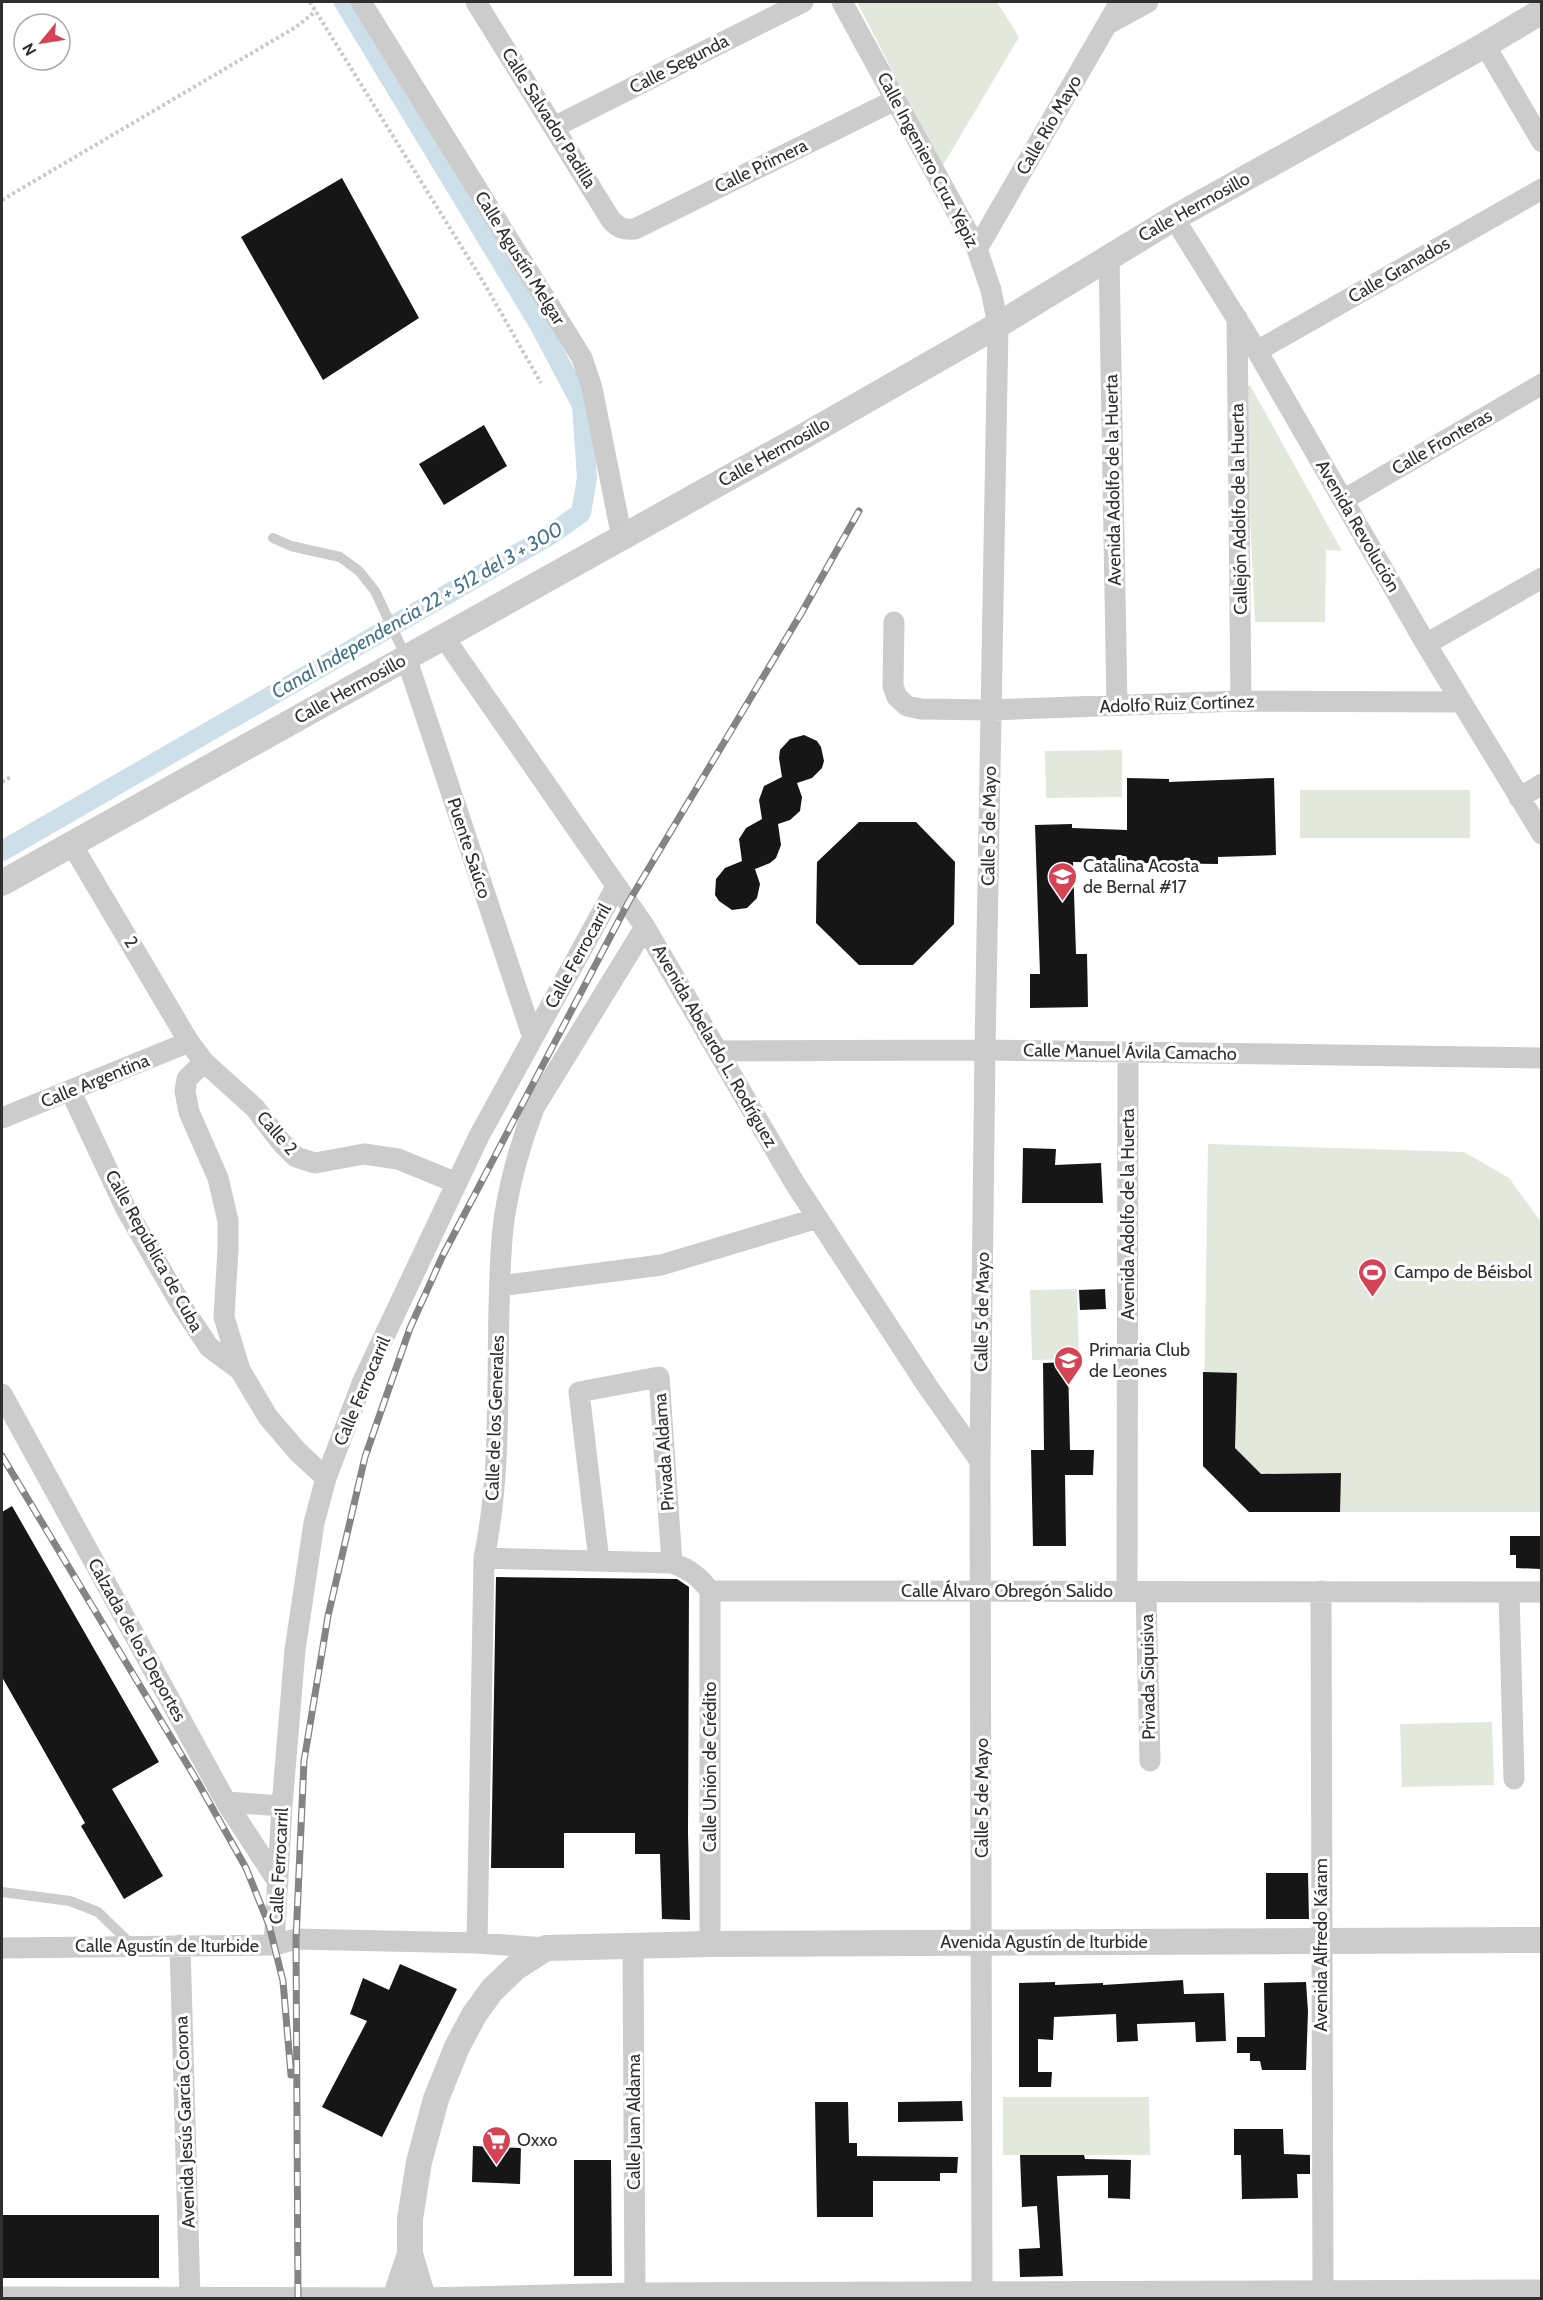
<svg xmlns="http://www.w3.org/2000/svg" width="1543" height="2300" font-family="Cabin,sans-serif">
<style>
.green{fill:#e3e8dc}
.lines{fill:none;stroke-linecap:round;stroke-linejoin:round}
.canal{stroke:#cddfe9;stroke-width:20}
.building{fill:#161616}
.path{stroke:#c9c9c9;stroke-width:4;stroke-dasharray:3 3;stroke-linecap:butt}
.service{stroke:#ccc;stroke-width:10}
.minor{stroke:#ccc;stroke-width:21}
.tertiary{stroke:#ccc;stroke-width:26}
.rail-casing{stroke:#848484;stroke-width:7}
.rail{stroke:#fff;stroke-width:4.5;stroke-dasharray:14;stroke-linecap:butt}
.labels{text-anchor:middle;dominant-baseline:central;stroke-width:6;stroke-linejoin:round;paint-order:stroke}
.street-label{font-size:18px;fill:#2f2f2f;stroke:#fff}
.poi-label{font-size:18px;fill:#2f2f2f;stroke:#fff;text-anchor:start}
.water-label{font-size:20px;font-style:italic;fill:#45738a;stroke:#fff}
</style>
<rect width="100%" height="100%" fill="#fff"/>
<!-- green -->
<path class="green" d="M857 2H997L1019 37 942 167Z
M1250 385 1342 551 1326 550 1325 622H1255L1244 388Z
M1122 750V797L1046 798 1045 751Z
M1300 790H1470V838H1300Z
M1208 1144 1464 1152 1509 1178 1541 1222V1512H1249L1203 1466Z
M1077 1289 1079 1359 1032 1360 1030 1290Z
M1492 1722 1494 1785 1402 1787 1400 1724Z
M1003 2097H1149L1150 2155H1003Z"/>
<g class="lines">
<!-- canal -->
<path class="canal" d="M2 851 550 535 581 513 587 478 582 405 539 324 344 2"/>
</g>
<!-- building -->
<path class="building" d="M342 178 419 318 323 380 241 237Z
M484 425 507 466 444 505 419 464Z
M804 735 817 741 821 747 824 761 822 768 812 778 797 783 802 797 800 811 790 820 778 824 781 845 776 858 770 863 755 869 760 884 757 898 747 908 732 910 719 901 715 895 716 879 725 868 742 861 739 839 746 828 762 819 759 800 764 786 782 777 779 758 780 750 790 739Z
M1127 778 1169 779V782L1274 778 1276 855 1218 857V864L1073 862 1076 954H1087L1088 1007 1030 1008V974H1040L1035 825 1072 824V828L1127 830Z
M859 822H916L955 862 954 924 913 965H859L816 923 817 862Z
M1023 1148 1056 1149 1055 1165 1101 1163 1103 1203H1022Z
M1105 1289 1106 1309 1080 1310 1079 1290Z
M1068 1362 1070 1450H1094L1093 1475H1065L1066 1546H1033L1031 1450H1044L1043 1363Z
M1203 1372 1237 1373 1235 1448 1261 1474 1341 1473 1340 1512H1249L1203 1466Z
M12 1506 159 1762 112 1789 163 1876 124 1899 81 1826 85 1823 2 1677V1512Z
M1510 1536H1542L1541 1569 1516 1568V1555H1510Z
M496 1577 677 1579 689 1587 688 1833 690 1920 662 1919 660 1854H635V1833H564V1868H491Z
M1266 1873H1308L1309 1919H1266Z
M400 1964 457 1989 382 2137 322 2107 367 2021 350 2014 363 1978 389 1990Z
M1183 1980 1184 1994 1224 1993 1226 2041 1196 2042 1195 2022 1137 2024 1138 2041 1117 2042 1116 2014 1054 2017 1053 2040 1038 2039V2072H1052L1051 2087H1019V1983L1055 1982V1985L1103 1983V1985Z
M1306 1982 1308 2011 1306 2070H1262L1260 2061H1250V2053H1237V2037H1265L1264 1983Z
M962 2101 963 2121 898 2122V2102Z
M815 2102H848L849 2143H857V2156L958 2157 957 2173H940V2181H873V2217H817Z
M1234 2129H1283L1284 2154 1310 2155V2174H1297L1298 2198 1242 2199 1241 2155H1234Z
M473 2146 521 2148 520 2184 472 2182Z
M1020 2155H1084L1085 2159 1131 2160 1130 2199 1108 2198V2175L1057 2176 1063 2276 1020 2277 1019 2249 1040 2248 1037 2206 1022 2207Z
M574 2160H611L612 2276H574Z
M2 2215H159V2278H2Z"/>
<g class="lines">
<!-- path -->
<path class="path" d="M310 2 484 283 541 383
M2 200 296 27 316 11
M2 782 12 776"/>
<!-- service -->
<path class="service" d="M273 538 291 546 340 557 359 571 375 591 406 657
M2 1892 70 1901 98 1912 132 1945"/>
<!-- minor -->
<path class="minor" d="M361 2 582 358 592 388 622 538
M476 2 611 220C618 228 624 230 635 229L895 100
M842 2 977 249 991 290 998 325 985 1050 980 1461 982 2298
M1108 24 1148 2
M1485 45 1542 142
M554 127 803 2
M1174 218 1257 351 1426 644 1542 834
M977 249 1120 2
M1109 256 1117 705
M1237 318 1241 701
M1257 351 1542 189
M1343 500 1542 384
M894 622 893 686 897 697 907 706 921 709 991 710 1241 701 1460 702
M443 636 645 927 794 1182 928 1387 980 1461
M1426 644 1542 578
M406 657 533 1038
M1519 798 1542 784
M71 843 189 1042 204 1062 255 1108 280 1141 296 1157 315 1163 364 1154 398 1159 457 1183
M718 1051 985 1050 1542 1058
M204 1062 187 1079 185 1091 189 1112 218 1178 228 1221V1249L224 1317 240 1370
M71 1092 126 1209 183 1308 209 1347 240 1370 268 1417 298 1452 326 1478
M2 1118 189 1042
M500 1286 661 1265 818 1218
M2 1394 226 1802 278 1882
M484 1558 672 1563C689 1569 699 1576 710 1591
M599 1561 579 1392 659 1377 672 1563
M1127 1590 1128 1053
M710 1591 1542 1592
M710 1591V1944
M1321 1591 1323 2298
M1509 1592 1514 1779
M1146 1593 1150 1761
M226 1802 282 1806
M477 1943 484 1558C501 1476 497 1391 499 1308 500 1277 500 1244 505 1213 511 1177 521 1142 534 1108L645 927
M180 1945 190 2298
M274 1945 282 1806 295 1650 314 1523 326 1478 363 1381 479 1136 616 887
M633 1945 635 2298
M2 1948 274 1945 296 1939 477 1943 546 1948
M2 2297 423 2298 635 2293 1542 2290"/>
<!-- tertiary -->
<path class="tertiary" d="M2 883 811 432 998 325 1174 218 1485 45 1542 11
M395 2298 410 2254
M423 2298 410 2254V2219L419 2162 436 2099 457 2047 474 2015 492 1990 515 1968 546 1948 710 1944 1542 1940"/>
<defs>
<path id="rail" d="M2 1456 196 1779 246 1868 269 1925 283 1981 291 2075
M298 2298 296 1939 304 1761 328 1616 365 1457 410 1328 443 1255 628 903 802 612 859 511"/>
</defs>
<!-- rail casing -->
<use href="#rail" class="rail-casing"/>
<!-- rail -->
<use href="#rail" class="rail"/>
</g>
<!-- icons -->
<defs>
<symbol id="school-pin" viewBox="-11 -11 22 30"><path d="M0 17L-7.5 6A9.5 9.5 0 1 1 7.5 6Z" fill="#d54355" stroke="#fff"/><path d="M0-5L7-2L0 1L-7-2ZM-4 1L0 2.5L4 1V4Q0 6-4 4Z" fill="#fff"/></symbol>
<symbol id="stadium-pin" viewBox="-11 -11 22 30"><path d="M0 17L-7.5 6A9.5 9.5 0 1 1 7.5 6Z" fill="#d54355" stroke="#fff"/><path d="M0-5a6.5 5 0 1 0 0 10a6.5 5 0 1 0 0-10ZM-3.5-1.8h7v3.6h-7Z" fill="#fff"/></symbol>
<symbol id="supermarket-pin" viewBox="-11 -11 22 30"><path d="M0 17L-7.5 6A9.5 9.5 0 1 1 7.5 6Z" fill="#d54355" stroke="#fff"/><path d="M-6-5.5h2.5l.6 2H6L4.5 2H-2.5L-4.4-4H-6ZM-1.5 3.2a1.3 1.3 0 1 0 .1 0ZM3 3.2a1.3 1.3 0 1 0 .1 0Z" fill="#fff"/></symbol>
</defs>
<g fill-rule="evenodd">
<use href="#school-pin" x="1046" y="860" width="33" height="45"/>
<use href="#stadium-pin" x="1356" y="1256" width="33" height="45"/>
<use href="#school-pin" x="1052" y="1344" width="33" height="45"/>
<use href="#supermarket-pin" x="480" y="2124" width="33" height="45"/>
</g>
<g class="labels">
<!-- street labels -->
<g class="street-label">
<text transform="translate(679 64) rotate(-27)">Calle Segunda</text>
<text transform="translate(549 118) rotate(58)">Calle Salvador Padilla</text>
<text transform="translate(1049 125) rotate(-60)">Calle Río Mayo</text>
<text transform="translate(928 160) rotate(62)">Calle Ingeniero Cruz Yépiz</text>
<text transform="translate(761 166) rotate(-26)">Calle Primera</text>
<text transform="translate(1194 207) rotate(-29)">Calle Hermosillo</text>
<text transform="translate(520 258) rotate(58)">Calle Agustín Melgar</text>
<text transform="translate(1399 270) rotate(-30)">Calle Granados</text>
<text transform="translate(1442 442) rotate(-30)">Calle Fronteras</text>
<text transform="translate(774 452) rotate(-29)">Calle Hermosillo</text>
<text transform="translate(1113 480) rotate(-91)">Avenida Adolfo de la Huerta</text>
<text transform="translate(1239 509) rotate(-91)">Callejón Adolfo de la Huerta</text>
<text transform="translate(1358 526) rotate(60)">Avenida Revolución</text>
<text transform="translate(350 689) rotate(-29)">Calle Hermosillo</text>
<text transform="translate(1177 704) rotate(-2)">Adolfo Ruiz Cortínez</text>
<text transform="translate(989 826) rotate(-89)">Calle 5 de Mayo</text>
<text transform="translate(469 848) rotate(72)">Puente Saúco</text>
<text transform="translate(131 942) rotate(60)">2</text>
<text transform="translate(578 956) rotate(-61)">Calle Ferrocarril</text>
<text transform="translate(715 1046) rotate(60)">Avenida Abelardo L. Rodríguez</text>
<text transform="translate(1130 1052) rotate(1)">Calle Manuel Ávila Camacho</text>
<text transform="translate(95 1081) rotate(-22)">Calle Argentina</text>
<text transform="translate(277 1133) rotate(49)">Calle 2</text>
<text transform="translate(1128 1214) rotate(-90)">Avenida Adolfo de la Huerta</text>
<text transform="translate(154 1251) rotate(61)">Calle República de Cuba</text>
<text transform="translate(982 1312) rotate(-89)">Calle 5 de Mayo</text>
<text transform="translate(362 1391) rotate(-67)">Calle Ferrocarril</text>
<text transform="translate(495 1418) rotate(-88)">Calle de los Generales</text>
<text transform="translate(664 1452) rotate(-94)">Privada Aldama</text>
<text x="1007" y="1591">Calle Álvaro Obregón Salido</text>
<text transform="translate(137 1640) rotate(61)">Calzada de los Deportes</text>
<text transform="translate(1148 1677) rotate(-91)">Privada Siquisiva</text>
<text transform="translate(710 1767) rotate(-90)">Calle Unión de Crédito</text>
<text transform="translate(982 1798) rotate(-90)">Calle 5 de Mayo</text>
<text transform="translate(279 1866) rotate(-87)">Calle Ferrocarril</text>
<text x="1044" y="1942">Avenida Agustín de Iturbide</text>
<text transform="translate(1321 1945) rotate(-90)">Avenida Alfredo Káram</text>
<text x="167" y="1946">Calle Agustín de Iturbide</text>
<text transform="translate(185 2122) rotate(-92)">Avenida Jesús García Corona</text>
<text transform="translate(634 2122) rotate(-90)">Calle Juan Aldama</text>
</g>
<!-- poi labels -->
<g class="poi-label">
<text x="1083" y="866">Catalina Acosta<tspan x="1083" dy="21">de Bernal #17</tspan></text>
<text x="1394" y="1272">Campo de Béisbol</text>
<text x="1089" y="1350">Primaria Club<tspan x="1089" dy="21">de Leones</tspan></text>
<text x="517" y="2140">Oxxo</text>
</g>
<!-- water labels -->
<g class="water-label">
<text transform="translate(417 610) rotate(-30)">Canal Independencia 22 + 512 del 3 + 300</text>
</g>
</g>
<!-- border -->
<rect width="1543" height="2300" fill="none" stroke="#2f2f2f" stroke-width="6"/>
<!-- north arrow -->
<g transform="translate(42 42) rotate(240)"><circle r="28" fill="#ffffff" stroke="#acacac" stroke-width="1.5"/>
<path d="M0-4.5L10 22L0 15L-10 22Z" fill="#d54355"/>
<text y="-9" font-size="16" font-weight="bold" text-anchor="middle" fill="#2f2f2f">N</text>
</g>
</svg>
